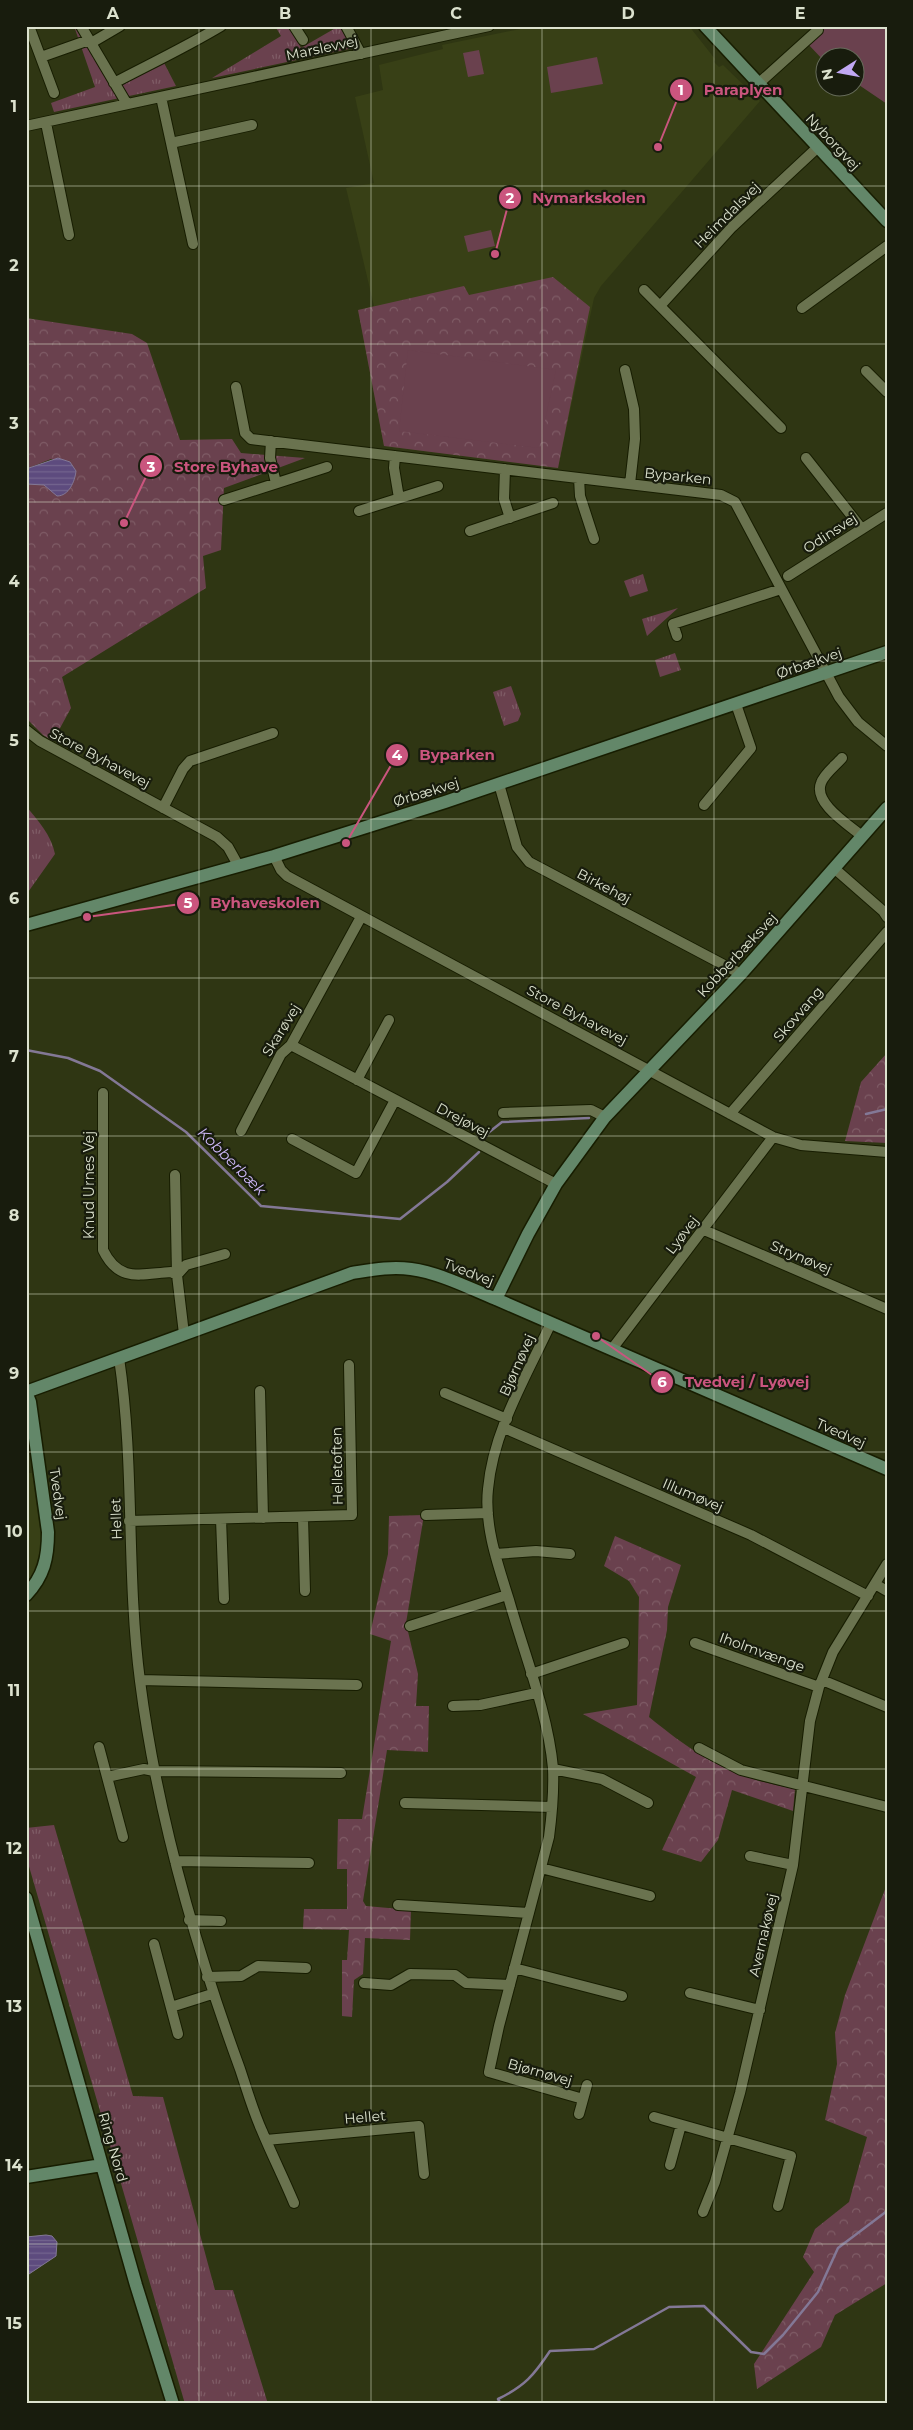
<svg xmlns="http://www.w3.org/2000/svg" width="913" height="2430" font-family="Montserrat,sans-serif">
<style>
.built{fill:#384016}
.grass{fill:url(#grass-tufts)}
.forest{fill:url(#forest-crowns)}
.garden{fill:#6a414e}
.water{fill:url(#water-rules);stroke:#837896}
.lines{fill:none;stroke-linecap:round;stroke-linejoin:round}
.stream{stroke:#837896;stroke-width:2.5}
.street-casing{stroke:#171d00;stroke-width:12}
.secondary-casing{stroke:#171d00;stroke-width:15}
.street{stroke:#6a734f;stroke-width:10}
.secondary{stroke:#638769;stroke-width:12}
.grid{fill:none;stroke:#dce2ce;stroke-width:1;stroke-opacity:0.55}
.labels{text-anchor:middle;dominant-baseline:central;stroke-width:4.5;stroke-linejoin:round;paint-order:stroke}
.street-label{font-size:14px;fill:#dce2ce;stroke:#181c0d}
.water-label{font-size:15px;font-style:italic;fill:#cfbafa;stroke:#181c0d}
.leader{fill:none;stroke:#ca557e;stroke-width:2}
.callout-dot{fill:#ca557e;stroke:#181c0d;stroke-width:2}
.mark-label{font-size:15px;text-anchor:middle;font-weight:bold;fill:#fff}
.callout-label{font-size:15px;text-anchor:middle;font-weight:bold;fill:#ca557e;stroke:#181c0d;stroke-width:4.5;stroke-linejoin:round;paint-order:stroke}
.neatline{fill:none;stroke:#dce2ce;stroke-width:2}
.grid-label{font-size:16px;text-anchor:middle;font-weight:bold;fill:#dce2ce}
</style>
<defs>
<pattern id="grass-tufts" width="24" height="20" patternUnits="userSpaceOnUse" patternTransform="scale(1.25)"><rect width="24" height="20" fill="#6a414e"/><path d="M3 7l-1-3M5 7V3M7 7l1-3M15 17l-1-3M17 17v-4M19 17l1-3" fill="none" stroke="#7f5c66"/></pattern>
<pattern id="forest-crowns" width="20" height="18" patternUnits="userSpaceOnUse" patternTransform="scale(1.25)"><rect width="20" height="18" fill="#6a414e"/><path d="M2 6a3 3 0 1 1 6 0M12 15a3 3 0 1 1 6 0" fill="none" stroke="#7f5c66"/></pattern>
<pattern id="water-rules" width="6" height="5" patternUnits="userSpaceOnUse" patternTransform="scale(1.25)"><rect width="6" height="5" fill="#5d4b7e"/><path d="M0 2.5h6" fill="none" stroke="#74658f"/></pattern>
</defs>
<rect width="100%" height="100%" fill="#2f3613"/>
<!-- built -->
<path class="built" d="M535 26H689L715 59 714 62 719 67 723 65 760 101 601 286 594 298 558 468 384 446 358 310 374 306 346 188 374 183 355 97 383 90 379 65 443 49 442 45Z
M26 1473H32L42 1544 34 1572 26 1583Z"/>
<!-- grass -->
<path class="grass" d="M74 26 111 86 162 59 176 86 54 112 51 103 95 87Z
M275 26H289L301 48 339 26 353 48 212 78 281 36Z
M643 574 648 591 630 597 624 581Z
M678 608 647 636 642 619Z
M675 653 681 670 660 677 655 660Z
M511 686 521 714 518 721 504 726 493 692Z
M26 806C38 821 51 834 55 854L26 895Z
M54 1825 133 2096 163 2097 215 2290H233L268 2404H185L26 1856V1828Z"/>
<!-- forest -->
<path class="forest" d="M553 277 590 307 558 468 384 446 358 310 464 286 469 295Z
M26 318 132 334 147 343 180 440 232 439 241 453 305 458 224 488 221 550 203 556 206 588 62 677 71 708 53 741 43 735 26 718V484L44 485 76 471 70 462 51 459 26 469Z
M887 1053V1143L845 1141 861 1082Z
M424 1515 406 1623 418 1674 416 1706H429L428 1752 387 1750 363 1901 366 1906 411 1910 410 1940 365 1938 363 1974 354 1980 352 2017 342 2016V1960H347L349 1930 303 1929 304 1909H347V1869H337L338 1819H362L391 1641 370 1634 388 1554 389 1516Z
M615 1536 681 1565 668 1607 667 1630 649 1717C698 1757 732 1778 795 1789L793 1811 732 1790 718 1840 701 1862 662 1850 696 1777 583 1714 637 1705 639 1597 629 1581 604 1566Z
M887 1884V2283L835 2315 821 2347 757 2389 754 2364 814 2272 803 2257 815 2229 849 2202 867 2137 825 2120 837 2064 835 2033 845 1995Z"/>
<!-- garden -->
<path class="garden" d="M826 26H887V104L856 83V58H826L825 62 807 43Z
M479 50 484 74 468 77 463 53Z
M597 57 603 84 551 93 547 67Z
M491 230 495 246 468 252 464 236Z
M408 350 556 370 539 448 399 431Z"/>
<!-- water -->
<path class="water" d="M58 458 70 462 76 471C75 481 69 496 57 496L44 485 26 484V469Z
M46 2235 52 2236 57 2242 56 2256 26 2276V2237Z"/>
<g class="lines">
<!-- stream -->
<path class="stream" d="M26 1050 68 1058 100 1071 186 1132 261 1206 400 1219 447 1182 479 1152
M866 1114 887 1109
M485 1138 488 1133 502 1122 589 1118
M501 2404 498 2399C525 2386 534 2375 550 2351L594 2349 669 2307 704 2306 751 2352 764 2354 783 2335 818 2292 838 2248 887 2211"/>
<defs>
<path id="street" d="M29 26 54 93
M81 26 127 104
M294 26 303 40
M346 26 361 54
M91 43 120 26
M41 57 89 40
M114 83C150 64 186 47 221 26
M758 84 818 30
M161 97 193 244
M46 123 69 235
M26 126 489 26
M171 143 252 125
M644 290 781 428
M660 306 732 227 818 147
M802 308 887 246
M625 370 634 409 635 439 630 484
M866 371 887 392
M236 387 245 433 251 439 721 495 735 502 839 697 858 722 887 746
M271 441 270 458 276 483
M395 456 394 468 399 498
M806 458 862 529
M505 469 504 499 510 518
M579 478 580 496 594 539
M224 500 327 467
M359 511 438 486
M470 531 553 503
M788 576 887 513
M677 636 673 624 781 589
M26 730 40 741 217 837 228 847 238 865
M842 758C836 765 824 774 821 783 813 803 849 825 862 836
M499 784 517 847 529 862 741 974
M704 805 751 748 736 704
M163 808 183 769 190 761 273 733
M274 856 281 870 287 876 773 1137 801 1145 887 1152
M835 869 883 911 887 917
M291 1045 556 1184
M357 1080 389 1020
M103 1093V1250C119 1283 140 1274 171 1272L177 1275 186 1265 225 1254
M503 1113 591 1110 605 1117
M730 1114 887 932
M241 1131 281 1054 291 1045 361 917
M292 1139 356 1173 395 1100
M175 1175 177 1275 184 1334
M704 1230 887 1309
M551 1323C527 1375 493 1431 488 1489 484 1526 498 1565 509 1600 524 1653 548 1713 553 1768 554 1791 552 1814 549 1837L499 2026 489 2072 583 2099
M612 1349 773 1137
M119 1358C135 1465 126 1573 140 1681 157 1814 194 1943 240 2069 247 2090 253 2111 262 2131 272 2155 284 2179 294 2203
M260 1391 263 1518
M445 1393 507 1419
M504 1428 751 1535 868 1596
M426 1515 488 1513
M303 1517 305 1591
M221 1519 224 1599
M129 1521 352 1515 349 1365
M495 1554 536 1551 570 1554
M875 1584 887 1591
M410 1626 507 1595
M695 1643 819 1687
M531 1674 624 1643
M140 1680 357 1685
M822 1680 887 1707
M453 1706 480 1705 536 1693
M99 1747 123 1837
M699 1748 741 1770 887 1807
M553 1769 602 1779 648 1803
M107 1777 144 1769 154 1771 341 1773
M405 1803 552 1807
M750 1856 793 1865
M175 1861 309 1863
M541 1868 650 1896
M398 1905 529 1913
M189 1920 221 1921
M154 1944 178 2034
M514 1968 622 1996
M207 1977 241 1976 258 1966 306 1968
M364 1983 391 1985 410 1974 455 1975 466 1983 510 1985
M690 1993 760 2010
M171 2007 212 1994
M579 2114 587 2085
M654 2117 791 2156 778 2206
M266 2140 419 2126 424 2174
M670 2165 681 2125
M703 2212 715 2182 740 2093 793 1865 810 1721 819 1687 833 1652 887 1564"/>
<path id="secondary" d="M705 26 887 221
M26 925 274 856 445 802 887 652
M496 1299 528 1234 556 1184 605 1117 741 974 887 808
M26 1392 352 1273C371 1270 391 1266 411 1269 440 1273 469 1288 496 1299L887 1469
M26 1392 30 1402 48 1532C48 1558 44 1576 26 1595
M26 1898 136 2285 173 2404
M26 2177 102 2165"/>
</defs>
<!-- street casing -->
<use href="#street" class="street-casing"/>
<!-- secondary casing -->
<use href="#secondary" class="secondary-casing"/>
<!-- street -->
<use href="#street" class="street"/>
<!-- secondary -->
<use href="#secondary" class="secondary"/>
</g>
<!-- grid -->
<path class="grid" d="M199 26V2404M371 26V2404M542 26V2404M714 26V2404M26 186H887M26 344H887M26 502H887M26 661H887M26 819H887M26 978H887M26 1136H887M26 1294H887M26 1452H887M26 1611H887M26 1769H887M26 1928H887M26 2086H887M26 2244H887"/>
<g class="labels">
<!-- street labels -->
<g class="street-label">
<text transform="translate(322 48) rotate(-12)">Marslevvej</text>
<text transform="translate(833 142) rotate(47)">Nyborgvej</text>
<text transform="translate(727 215) rotate(-45)">Heimdalsvej</text>
<text transform="translate(678 476) rotate(6)">Byparken</text>
<text transform="translate(830 533) rotate(-33)">Odinsvej</text>
<text transform="translate(809 663) rotate(-19)">Ørbækvej</text>
<text transform="translate(100 758) rotate(28)">Store Byhavevej</text>
<text transform="translate(426 792) rotate(-17)">Ørbækvej</text>
<text transform="translate(604 886) rotate(28)">Birkehøj</text>
<text transform="translate(737 955) rotate(-47)">Kobberbæksvej</text>
<text transform="translate(798 1014) rotate(-49)">Skovvang</text>
<text transform="translate(577 1015) rotate(28)">Store Byhavevej</text>
<text transform="translate(281 1030) rotate(-58)">Skarøvej</text>
<text transform="translate(463 1120) rotate(28)">Drejøvej</text>
<text transform="translate(89 1185) rotate(-90)">Knud Urnes Vej</text>
<text transform="translate(682 1235) rotate(-52)">Lyøvej</text>
<text transform="translate(801 1257) rotate(23)">Strynøvej</text>
<text transform="translate(469 1272) rotate(21)">Tvedvej</text>
<text transform="translate(517 1365) rotate(-66)">Bjørnøvej</text>
<text transform="translate(841 1433) rotate(24)">Tvedvej</text>
<text transform="translate(337 1466) rotate(-91)">Helletoften</text>
<text transform="translate(58 1494) rotate(82)">Tvedvej</text>
<text transform="translate(693 1495) rotate(23)">Illumøvej</text>
<text transform="translate(116 1519) rotate(-92)">Hellet</text>
<text transform="translate(762 1652) rotate(20)">Iholmvænge</text>
<text transform="translate(763 1935) rotate(-77)">Avernakøvej</text>
<text transform="translate(540 2072) rotate(16)">Bjørnøvej</text>
<text transform="translate(365 2117) rotate(-5)">Hellet</text>
<text transform="translate(113 2147) rotate(74)">Ring Nord</text>
</g>
<!-- water labels -->
<g class="water-label">
<text transform="translate(232 1161) rotate(45)">Kobberbæk</text>
</g>
</g>
<!-- callouts -->
<path class="leader" d="M658 147L681 90M495 254L510 198M124 523L151 466M346 843L397 755M87 917L188 903M596 1336L662 1382"/>
<g class="callout-dot">
<circle cx="658" cy="147" r="5"/>
<circle cx="495" cy="254" r="5"/>
<circle cx="124" cy="523" r="5"/>
<circle cx="346" cy="843" r="5"/>
<circle cx="87" cy="917" r="5"/>
<circle cx="596" cy="1336" r="5"/>
<circle cx="681" cy="90" r="12"/>
<circle cx="510" cy="198" r="12"/>
<circle cx="151" cy="466" r="12"/>
<circle cx="397" cy="755" r="12"/>
<circle cx="188" cy="903" r="12"/>
<circle cx="662" cy="1382" r="12"/>
</g>
<g class="mark-label">
<text x="681" y="95">1</text>
<text x="510" y="203">2</text>
<text x="151" y="472">3</text>
<text x="397" y="760">4</text>
<text x="188" y="908">5</text>
<text x="662" y="1387">6</text>
</g>
<g class="callout-label">
<text x="743" y="95">Paraplyen</text>
<text x="589" y="203">Nymarkskolen</text>
<text x="226" y="472">Store Byhave</text>
<text x="457" y="760">Byparken</text>
<text x="265" y="908">Byhaveskolen</text>
<text x="747" y="1387">Tvedvej / Lyøvej</text>
</g>
<!-- border -->
<rect width="913" height="2430" fill="none" stroke="#181c0d" stroke-width="55"/>
<!-- north arrow -->
<g transform="translate(840 72) rotate(259)"><circle r="24" fill="#181c0d" stroke="#666b5a"/>
<path d="M0-4L9 19L0 12L-9 19Z" fill="#c1a8f3"/>
<text y="-8" font-size="14" font-weight="bold" text-anchor="middle" fill="#dce2ce">N</text>
</g>
<rect x="28" y="28" width="858" height="2374" class="neatline"/>
<g class="grid-label">
<text x="113" y="19">A</text>
<text x="285" y="19">B</text>
<text x="456" y="19">C</text>
<text x="628" y="19">D</text>
<text x="800" y="19">E</text>
<text x="14" y="112">1</text>
<text x="14" y="271">2</text>
<text x="14" y="429">3</text>
<text x="14" y="587">4</text>
<text x="14" y="746">5</text>
<text x="14" y="904">6</text>
<text x="14" y="1062">7</text>
<text x="14" y="1221">8</text>
<text x="14" y="1379">9</text>
<text x="14" y="1537">10</text>
<text x="14" y="1696">11</text>
<text x="14" y="1854">12</text>
<text x="14" y="2012">13</text>
<text x="14" y="2171">14</text>
<text x="14" y="2329">15</text>
</g>
</svg>
